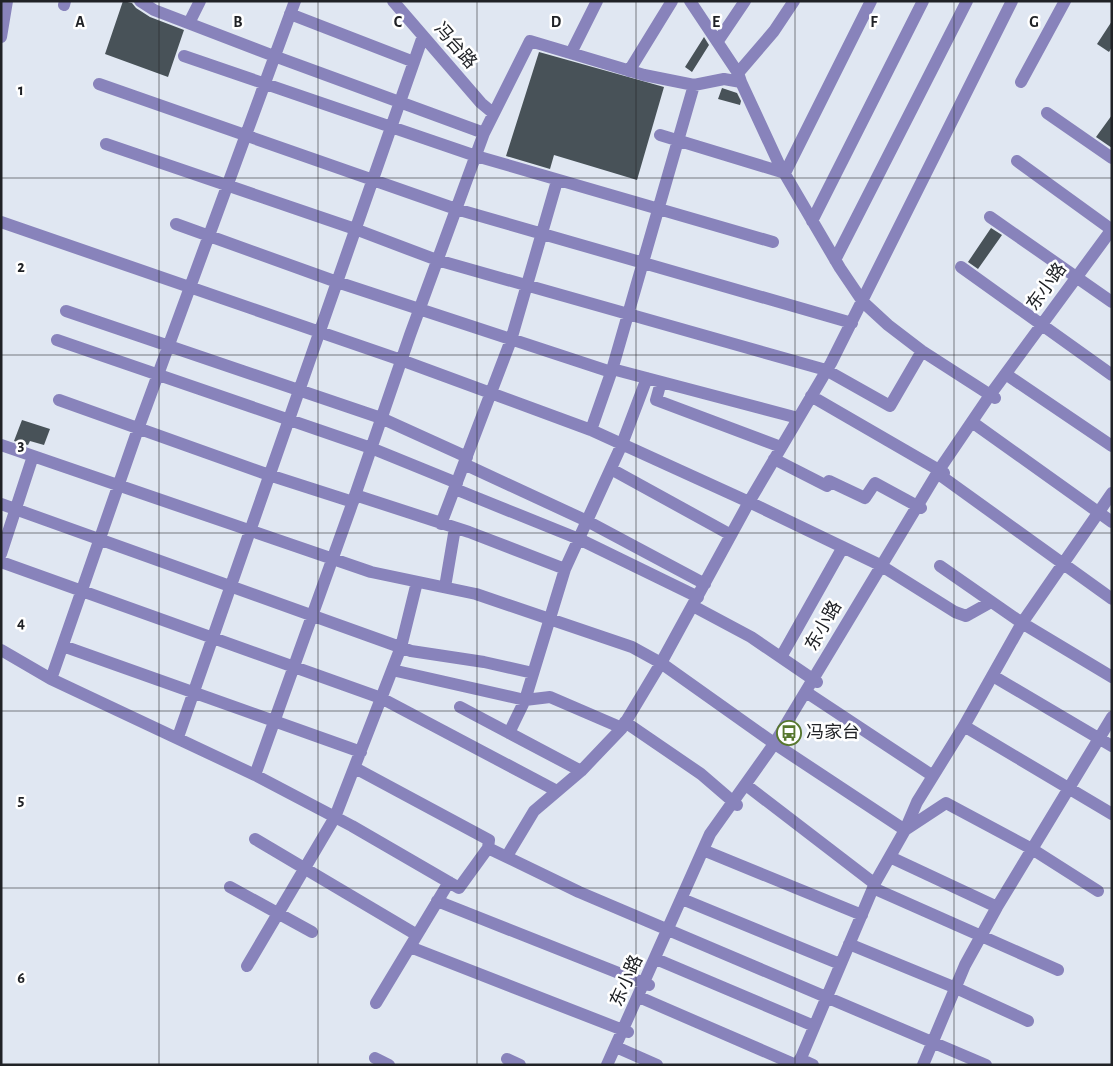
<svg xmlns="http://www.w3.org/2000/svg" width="1113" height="1066" font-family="'Alegreya Sans','Noto Sans SC',sans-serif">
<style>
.building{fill:#485258}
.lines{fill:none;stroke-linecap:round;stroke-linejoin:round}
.minor{stroke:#8883bb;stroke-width:12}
.grid{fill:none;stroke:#202226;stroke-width:1;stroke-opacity:0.55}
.labels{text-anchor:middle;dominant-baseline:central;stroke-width:5;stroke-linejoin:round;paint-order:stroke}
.street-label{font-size:18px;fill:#202226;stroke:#fff}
.poi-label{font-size:18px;fill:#202226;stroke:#fff;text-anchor:start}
.grid-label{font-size:16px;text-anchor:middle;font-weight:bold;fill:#202226;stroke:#fff;stroke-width:5;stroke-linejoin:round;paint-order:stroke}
</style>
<rect width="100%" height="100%" fill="#e0e7f2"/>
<!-- building -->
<path class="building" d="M123 1 132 3 136 8 150 17 184 30 168 77 105 54Z
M1112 21V47L1109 52 1097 44Z
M704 37 709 45 692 72 685 67Z
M539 52 664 87 637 180 554 155 550 169 506 156Z
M722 88 737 93 741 101 740 105 718 99Z
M1112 115V148L1096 137Z
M991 228 1002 235 978 269 968 262Z
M22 420 50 429 44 445 30 441 28 445 14 441Z"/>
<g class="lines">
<!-- minor -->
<path class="minor" d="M140 1 154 10 274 56 484 133
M393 1 481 103 493 113
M690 1 738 73 741 82
M64 5 65 1
M290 14 414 62
M189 23 200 1
M1 37 7 1
M718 41 745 1
M571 53 597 1
M184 56 476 156 773 242
M629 71 672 1
M738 73 774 31 794 1
M1021 82 1065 1
M99 84 456 209 852 323
M1047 113 1112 158
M660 135 785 173 871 1
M106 144 355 229 437 260 826 370 890 406 922 351
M1017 161 1112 230
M990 217 1112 302
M812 221 923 1
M1 222 401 360 591 430 749 502 880 565 955 612 966 616 991 602
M176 224 337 282 608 371 616 370 798 418
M835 260 967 1
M961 267 1112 375
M66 311 381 418 467 457
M57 340 371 448 457 483
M1010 377 1112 446
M661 382 656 400 781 447
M811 396 944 473
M59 400 269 475 353 502
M972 422 1112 522
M591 430 612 370 694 85
M1 445 371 572 476 594 632 647 661 663 778 746 905 830 946 803 1032 849 1098 891
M774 459 827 486 829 481 865 498 875 483 921 508
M464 464 587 521 705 584
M611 469 731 535
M937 473 1112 599
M455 489 579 539 698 597
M355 495 469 532 565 569
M1 504 411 651 484 662 533 673
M441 524 511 340 557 181
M1 554 33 456
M1 562 381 698 557 791
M940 566 1022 623 1112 677
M445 587 455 528
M693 606 751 637 817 682
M63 646 361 752
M1 650 51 679 255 775 352 826 459 888 488 848
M781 657 843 547
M392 670 525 700 550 697 622 728
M993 676 1112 746
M51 679 138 429 295 1
M806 692 933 776
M460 707 581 771
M625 722 701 774 737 805
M964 726 1112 814
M509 733 525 700 565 569 622 444 647 378
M178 737 423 36
M355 768 489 840 488 848 579 892 986 1065
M255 775 350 510 410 335 484 133 530 41 644 75 694 85 724 79 741 82 779 164 840 268 863 302 888 325 922 351 995 398
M746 785 875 884
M255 839 417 935
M703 850 862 915
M507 856 534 811 581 771 622 728 661 663 749 502 831 363 1012 1
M890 857 997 907
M230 887 312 932
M873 888 1058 970
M682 899 840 964
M437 901 649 985
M849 944 956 988 1028 1021
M410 947 628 1032
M656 959 814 1026
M247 966 335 817 401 647 417 582
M639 997 796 1065
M376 1003 449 882
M616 1047 657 1065
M375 1058 389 1065
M507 1059 520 1065
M800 1059 813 1065
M607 1065 710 834 774 744 939 470 990 395 1112 229
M798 1065 876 881 905 830 917 802 964 726 1022 623 1112 493
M923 1065 965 965 997 907 1112 717"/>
</g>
<!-- grid -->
<path class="grid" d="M159 1V1065M318 1V1065M477 1V1065M636 1V1065M795 1V1065M954 1V1065M1 178H1112M1 355H1112M1 533H1112M1 711H1112M1 888H1112"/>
<!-- icons -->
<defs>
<symbol id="bus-ring" viewBox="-11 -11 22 22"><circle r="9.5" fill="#fff" stroke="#57772e" stroke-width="1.5"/><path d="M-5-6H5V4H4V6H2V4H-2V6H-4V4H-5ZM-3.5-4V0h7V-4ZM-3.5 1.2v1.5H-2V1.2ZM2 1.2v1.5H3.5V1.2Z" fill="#57772e"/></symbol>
</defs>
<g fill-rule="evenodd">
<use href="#bus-ring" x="775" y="719" width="28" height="28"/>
</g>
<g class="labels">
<!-- street labels -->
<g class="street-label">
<text transform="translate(455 46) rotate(49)">冯台路</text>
<text transform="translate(1047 287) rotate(-54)">东小路</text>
<text transform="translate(824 626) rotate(-60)">东小路</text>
<text transform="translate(627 981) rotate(-66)">东小路</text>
</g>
<!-- poi labels -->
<g class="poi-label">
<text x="806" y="733">冯家台</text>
</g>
</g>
<g class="grid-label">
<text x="80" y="27">A</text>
<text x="238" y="27">B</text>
<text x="398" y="27">C</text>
<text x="556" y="27">D</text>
<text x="716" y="27">E</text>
<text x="874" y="27">F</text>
<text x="1034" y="27">G</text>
<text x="21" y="95">1</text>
<text x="21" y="272">2</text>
<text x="21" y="450">3</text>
<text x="21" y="628">4</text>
<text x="21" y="805">5</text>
<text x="21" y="983">6</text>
</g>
<!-- border -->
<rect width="1113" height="1066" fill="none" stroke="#202226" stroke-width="5"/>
</svg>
